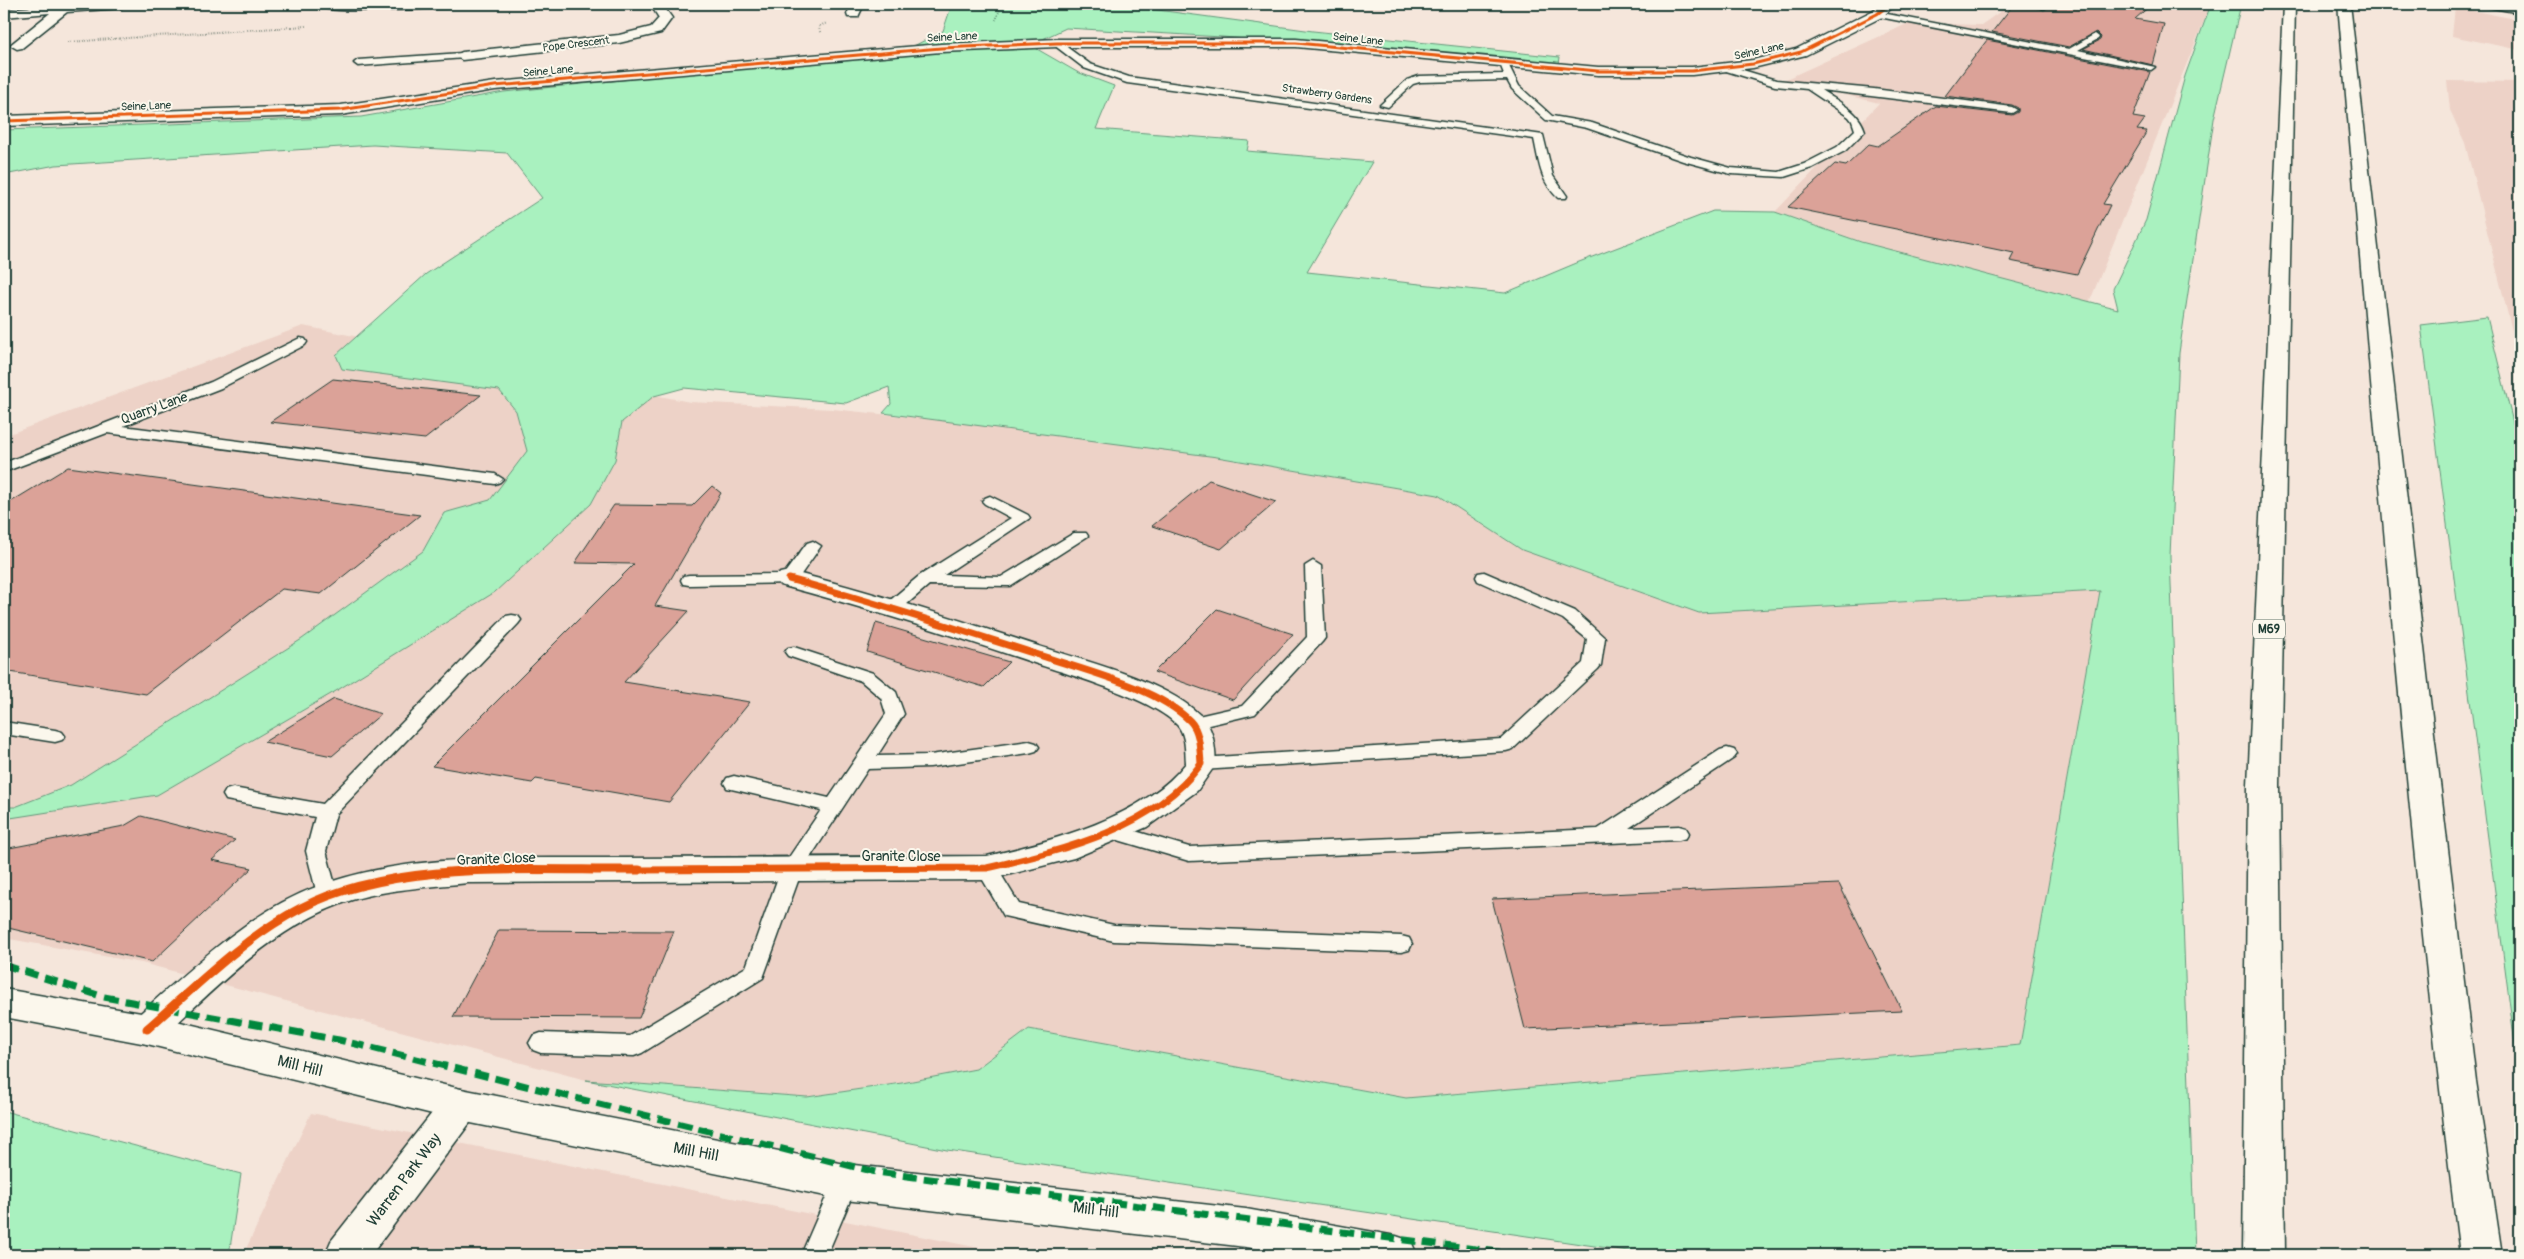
<svg xmlns="http://www.w3.org/2000/svg" width="2524" height="1259" font-family="Pangolin,sans-serif">
<style>
.built{fill:#edd2c7}
.green{fill:#a9f1bf;stroke:#64977a}
.building{fill:#dba298;stroke:#1f3d34}
.lines{fill:none;stroke-linecap:round;stroke-linejoin:round}
.lane-casing{stroke:#1f3d34;stroke-width:3}
.street-casing{stroke:#1f3d34;stroke-width:3}
.secondary-casing{stroke:#1f3d34;stroke-width:3}
.highway-casing{stroke:#1f3d34;stroke-width:3}
.path{stroke:#1f3d34;stroke-width:2;stroke-dasharray:0.5 2;stroke-linecap:butt}
.lane{fill:#fbf7ec;fill-rule:evenodd}
.street{fill:#fbf7ec;fill-rule:evenodd}
.secondary{fill:#fbf7ec;fill-rule:evenodd}
.highway{fill:#fbf7ec;fill-rule:evenodd}
.quiet{stroke:#00873e;stroke-width:7;stroke-dasharray:14 7;stroke-linecap:butt}
.cycleway-far2-casing{stroke:#fbf7ec;stroke-width:5}
.cycleway-far1-casing{stroke:#fbf7ec;stroke-width:10}
.cycleway-casing{stroke:#fbf7ec;stroke-width:12}
.cycleway-far2{stroke:#e8590c;stroke-width:3}
.cycleway-far1{stroke:#e8590c;stroke-width:7}
.cycleway{stroke:#e8590c;stroke-width:9}
.labels{text-anchor:middle;dominant-baseline:central;stroke-width:4;stroke-linejoin:round;paint-order:stroke}
.far-street-label{font-size:11px;fill:#1f3d34;stroke:#fbf7ec}
.shield{fill:#fbf7ec;stroke:#61756b;stroke-width:1}
.shield-label{font-size:12px;font-weight:bold;fill:#1f3d34}
.street-label{font-size:14px;fill:#1f3d34;stroke:#fbf7ec}
.near-street-label{font-size:16px;fill:#1f3d34;stroke:#fbf7ec}
</style>
<rect width="100%" height="100%" fill="#f5e6db"/>
<filter id="ink" filterUnits="userSpaceOnUse"><feTurbulence type="fractalNoise" baseFrequency=".02" numOctaves="2"/><feDisplacementMap in="SourceGraphic" scale="10" xChannelSelector="R" yChannelSelector="G"/><feConvolveMatrix kernelMatrix="1 2 1 2 8 2 1 2 1" color-interpolation-filters="sRGB"/></filter>
<g filter="url(#ink)">
<!-- built -->
<path class="built" d="M2011 4H2211L2083 318 1775 212 1879 103 1784 80 1909 23 1981 25Z
M2455 7 2520 20V50L2452 36Z
M2447 81 2520 82V363L2465 143 2450 110Z
M303 326 690 402 832 409 996 426 1217 457 1438 495 1522 550 1699 613 2100 591 2020 1045 1406 1098 1029 1029 976 1069 902 1083 807 1097 586 1080 142 963 4 938V436Z
M311 1113 1014 1255H243Z"/>
<!-- green -->
<path class="green" d="M952 4H1113L1313 31 1560 57 1559 64 1222 37 1066 28 1030 45 1077 72 1114 86 1096 129 1249 141 1247 151 1372 162 1307 272 1505 293 1579 262 1713 211 1775 212 1861 242 2118 309 2113 289 2146 220 2185 76 2211 4H2241L2214 119 2179 353 2170 556 2195 1255H1655L947 1150 586 1080 807 1097 902 1083 976 1069 1029 1029 1406 1098 2020 1045 2100 591 1699 613 1522 550 1438 495 1217 457 883 413 891 404 889 387 846 403 684 388 654 396 622 422 615 460 591 504 495 592 336 691 157 795 4 819V807H15L71 785 302 639 423 551 444 513 490 500 527 451 516 411 499 390 342 369 336 355 426 274 542 198 507 153 373 145 56 165 4 175V130L361 117 504 92 904 51 943 31Z
M2487 317 2520 451V1083L2421 325Z
M4 1111 241 1174 229 1255H4Z"/>
<!-- building -->
<path class="building" d="M2014 4H2024L2044 10 2050 7 2048 4H2152L2135 19 2164 24 2153 65 2083 49 2100 40 2101 37 2096 32 2069 47 1992 32Z
M1987 40 2150 72 2133 117 2145 119 2137 130 2147 131 2103 204 2110 205 2077 274 2010 261 2014 253 1788 207 1835 164 1846 166 1869 144 1878 146 1936 106 2012 115 2018 112V108L2012 105 1945 96Z
M333 379 481 395 425 439 270 422Z
M68 467 420 515 321 594 282 589 146 694 4 671V506Z
M1209 480 1276 502 1221 549 1152 526Z
M712 486 721 493 655 606 689 611 624 682 750 702 669 802 536 779 532 783 432 766 634 564 575 563 614 505 692 506Z
M1217 609 1293 634 1233 700 1154 672Z
M876 623 1009 662 984 687 867 652Z
M334 699 381 714 332 756 264 742Z
M141 816 235 840 212 860 252 868 152 962 4 927V849L124 826Z
M1839 884 1902 1011 1525 1029 1492 899Z
M499 930 674 931 639 1018 453 1017Z"/>
<g class="lines">
<defs>
<path id="lane" d="M2026 4H2045L2048 6 2044 8Z
M1877 12 2069 49 2095 34 2099 37 2098 39 2078 50 2155 67 2151 70 1874 16V12Z
M1057 40 1090 64 1129 77 1543 135 1553 176 1567 196 1566 198H1558C1540 181 1539 162 1534 139L1127 83 1084 68 1054 45 1053 43Z
M462 53 466 56 465 58 358 66 354 63 358 60Z
M1504 61 1508 64 1519 86 1552 116 1592 123 1691 157 1731 168 1779 172 1804 164 1837 147 1855 130 1852 121 1849 117 1807 89 1775 86 1723 70 1722 68 1726 65 1776 80 1874 89 2012 107 2017 110 2012 113 1821 90C1838 102 1859 110 1865 131L1845 151 1812 168 1784 177 1731 174 1683 161 1587 128 1546 120 1512 89 1507 80 1420 82 1413 84 1388 107 1380 105 1407 80 1419 76 1504 74 1500 64Z
M300 338 305 339 307 342 305 345 221 388 123 426 495 474 503 479 500 482 495 484 107 433 4 472V463L211 382Z
M990 496 1028 515 1030 518 944 575 1001 577 1074 533H1086L1088 536 1010 586 929 585 899 611H887L884 607 887 603 919 576 1011 518 985 504 982 501 985 498Z
M813 541 821 546 795 583 689 585 683 584 681 580 683 576 689 575 784 574 807 543Z
M1313 561 1321 566 1325 638 1322 642 1255 714 1192 729 1185 727 1183 723 1185 719 1242 706 1307 637 1305 566Z
M1484 572 1575 611 1605 638 1601 665 1598 669 1513 749 1506 751 1201 770 1194 769 1191 764 1194 759 1201 758 1501 739 1583 663 1587 639 1563 619 1478 581 1476 577 1478 573Z
M512 615 518 616 521 620 518 624 336 814 326 851 338 896 335 902 327 904 319 902 306 851 315 817 226 800 223 795 226 790 233 788 323 804 506 616Z
M794 647 873 673 896 692 904 714 877 756 930 755 1029 741 1036 743 1039 747 1036 751 1029 753 930 767 868 769 802 870 763 978 642 1053 634 1056 541 1053 533 1050 529 1043 533 1036 541 1033 630 1036 746 967 781 869 821 810 727 788 724 783 727 778 734 776 829 798 886 714 881 698 861 681 788 656 785 652 788 648Z
M4 722 55 730 62 732 65 736 62 740 55 742 4 734Z
M1727 748 1734 750 1737 754 1734 758 1629 828 1679 826 1686 828 1689 833 1686 838 1679 840 1189 861 1101 835 1098 830 1101 825 1108 823 1189 847 1598 829 1720 750Z
M987 860 994 863 1019 904 1114 925 1401 936 1409 938 1412 944 1409 950 1401 952 1114 941 1004 916 976 868 980 863Z
M845 1171 854 1174 858 1182 827 1255H801L836 1174Z"/>
<path id="street" d="M75 4H127L121 8 67 12 22 48 17 49 10 45 50 13 4 17V9Z
M313 4H453L447 8C426 8 323 16 313 4Z
M650 4H662L672 18 661 33 619 43 462 60 455 56 462 52 619 35 651 27 659 18Z
M852 4H864L858 17H848L847 14Z
M1882 4H1896L1882 17 1806 55 1753 68 1692 75H1598L1296 47H1057L941 52 495 90 341 115 4 126V116L341 105 495 82 941 44 1057 39H1296L1598 67H1692L1753 60 1796 49 1872 11Z
M789 571C877 593 962 621 1048 649 1094 664 1165 681 1200 715 1214 727 1215 747 1216 764L1197 791 1147 827 1074 858 987 880 468 883C429 887 389 889 352 900 276 924 217 987 160 1039L147 1044 134 1039 128 1029 134 1019C190 970 245 914 316 887 412 851 520 859 621 858 743 858 865 857 987 856 1052 841 1143 818 1186 763 1185 751 1186 736 1178 726 1156 700 1071 675 1037 664 952 635 867 608 780 585L776 579 780 573Z
M461 1089 475 1094 480 1105 475 1116 371 1255H325L331 1241 447 1094Z"/>
<path id="secondary" d="M2486 4 2520 5V13L2488 7Z
M4 989 147 1014 461 1089 845 1164 1246 1209 1396 1236 1411 1241 1417 1255H1292L1246 1247 845 1200 461 1121 147 1044 4 1017Z"/>
<path id="highway" d="M2283 4H2295L2280 785 2285 1255H2243L2248 785Z
M2338 4H2350L2430 700 2476 1081 2502 1255H2460C2407 839 2375 421 2338 4Z"/>
</defs>
<!-- lane casing -->
<use href="#lane" class="lane-casing"/>
<!-- street casing -->
<use href="#street" class="street-casing"/>
<!-- secondary casing -->
<use href="#secondary" class="secondary-casing"/>
<!-- highway casing -->
<use href="#highway" class="highway-casing"/>
<!-- path -->
<path class="path" d="M996 20 1002 4
M820 32 819 26 827 23
M68 42 306 26"/>
<!-- lane -->
<use href="#lane" class="lane"/>
<!-- street -->
<use href="#street" class="street"/>
<!-- secondary -->
<use href="#secondary" class="secondary"/>
<!-- highway -->
<use href="#highway" class="highway"/>
<!-- quiet -->
<path class="quiet" d="M4 965 104 997 339 1040 876 1172 1522 1255"/>
<defs>
<path id="cycleway-far2" d="M4 121 341 110 495 86 941 48 1057 43H1296L1598 71H1692L1753 64 1801 52 1877 14 1890 4"/>
<path id="cycleway-far1" d="M465 871 987 868C1063 850 1152 830 1201 764 1200 750 1200 731 1190 721 1157 688 1086 671 1042 656 958 629 874 602 789 579"/>
<path id="cycleway" d="M147 1029C196 986 243 938 301 908 395 859 535 871 639 870"/>
</defs>
<!-- cycleway-far2 casing -->
<use href="#cycleway-far2" class="cycleway-far2-casing"/>
<!-- cycleway-far1 casing -->
<use href="#cycleway-far1" class="cycleway-far1-casing"/>
<!-- cycleway casing -->
<use href="#cycleway" class="cycleway-casing"/>
<!-- cycleway-far2 -->
<use href="#cycleway-far2" class="cycleway-far2"/>
<!-- cycleway-far1 -->
<use href="#cycleway-far1" class="cycleway-far1"/>
<!-- cycleway -->
<use href="#cycleway" class="cycleway"/>
</g>
</g>
<g class="labels">
<!-- far-street labels -->
<g class="far-street-label">
<text transform="translate(952 37) rotate(-3)">Seine Lane</text>
<text transform="translate(1358 39) rotate(6)">Seine Lane</text>
<text transform="translate(576 44) rotate(-7)">Pope Crescent</text>
<text transform="translate(1759 51) rotate(-12)">Seine Lane</text>
<text transform="translate(548 71) rotate(-5)">Seine Lane</text>
<text transform="translate(1327 94) rotate(8)">Strawberry Gardens</text>
<text transform="translate(146 106) rotate(-2)">Seine Lane</text>
</g>
<!-- shield labels -->
<rect class="shield" x="2253" y="619.5" width="32" height="19" rx="4"/>
<g class="shield-label">
<text x="2269" y="629">M69</text>
</g>
<!-- street labels -->
<g class="street-label">
<text transform="translate(154 408) rotate(-20)">Quarry Lane</text>
<text x="901" y="856">Granite Close</text>
<text transform="translate(496 859) rotate(-2)">Granite Close</text>
</g>
<!-- near-street labels -->
<g class="near-street-label">
<text transform="translate(300 1066) rotate(14)">Mill Hill</text>
<text transform="translate(696 1152) rotate(11)">Mill Hill</text>
<text transform="translate(404 1180) rotate(-53)">Warren Park Way</text>
<text transform="translate(1096 1210) rotate(7)">Mill Hill</text>
</g>
</g>
<!-- margin -->
<rect width="2524" height="1259" fill="none" stroke="#fbf7ec" stroke-width="20"/>
<rect x="10" y="10" width="2504" height="1239" fill="none" stroke="#1f3d34" stroke-width="2" filter="url(#ink)"/>
</svg>
